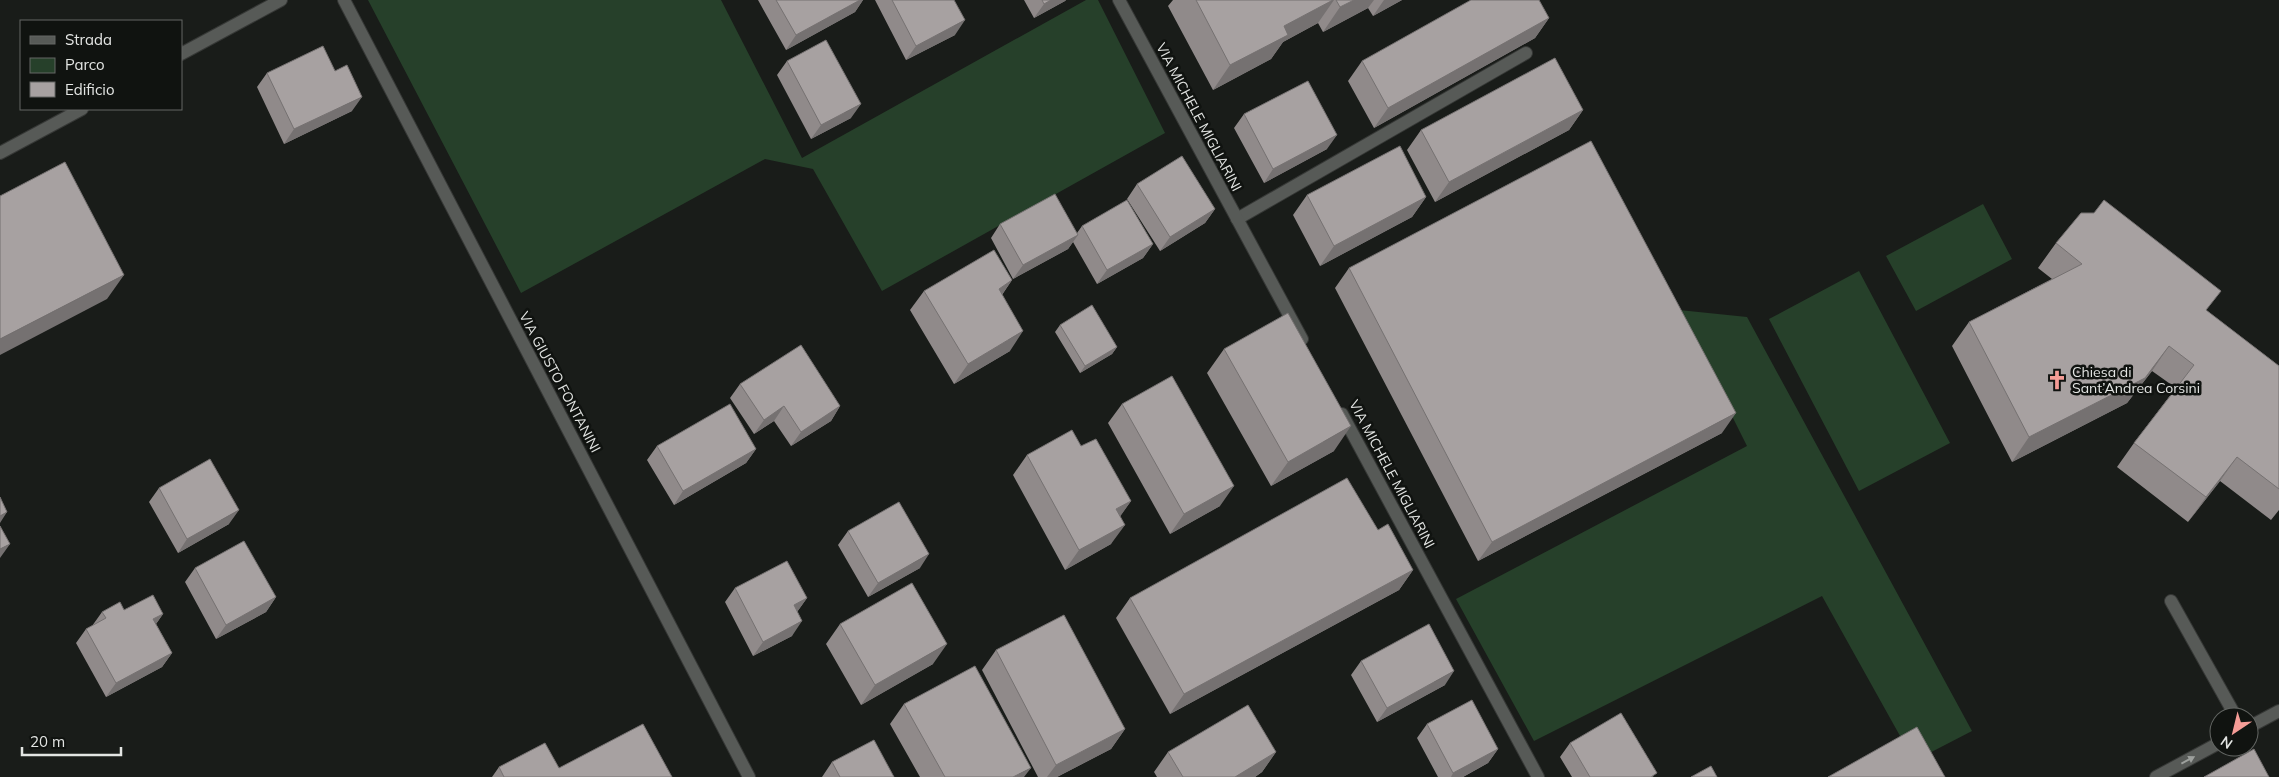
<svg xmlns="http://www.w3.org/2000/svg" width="2279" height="777" font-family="Mulish,sans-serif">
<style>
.green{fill:#26402a}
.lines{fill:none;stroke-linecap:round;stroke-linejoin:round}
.service-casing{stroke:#363836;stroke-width:14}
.minor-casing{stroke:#363836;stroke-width:14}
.service{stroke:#575a57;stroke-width:12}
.minor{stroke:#575a57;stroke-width:12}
.wall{fill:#908a8a}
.shaded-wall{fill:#757171}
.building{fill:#a7a1a1;stroke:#757171}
.oneway{fill:#9da09d}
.labels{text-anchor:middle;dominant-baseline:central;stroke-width:5;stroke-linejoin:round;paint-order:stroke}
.street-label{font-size:14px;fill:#e3e5e3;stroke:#101310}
.poi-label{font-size:14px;fill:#e3e5e3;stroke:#101310;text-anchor:start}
</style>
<rect width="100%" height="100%" fill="#191c19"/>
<!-- green -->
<path class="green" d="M368 0H721L802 158 1086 0H1098L1165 133 882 291 813 169 765 159 521 293Z
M1983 204 2012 259 1916 311 1886 256Z
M1859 271 1950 443 1859 491 1769 319Z
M1679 310 1747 317 1972 731 1914 761 1822 596 1534 741 1456 599 1747 446Z"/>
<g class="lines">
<defs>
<path id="service" d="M1237 219 1526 53
M2171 601 2236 717"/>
<path id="minor" d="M344 0 749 777
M1119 0 1302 339
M181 54 281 0
M0 153 82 109
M1342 414 1538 777
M2249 727 2279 711
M2156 777 2219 743"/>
</defs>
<!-- service casing -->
<use href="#service" class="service-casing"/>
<!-- minor casing -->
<use href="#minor" class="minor-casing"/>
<!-- service -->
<use href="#service" class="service"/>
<!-- minor -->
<use href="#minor" class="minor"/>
</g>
<!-- wall -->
<path class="wall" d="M758 0H863L855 12 786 50Z
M875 0H954L955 35 906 60Z
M1024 0H1066L1065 1 1034 18Z
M1173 0H1402L1373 16 1368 8 1323 32 1318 23 1283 42 1271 59 1213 90 1168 6Z
M1549 18 1535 38 1374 128 1348 81 1362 61Z
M787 61 851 118 811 139 777 75Z
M267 73 352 111 284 144 257 87Z
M1583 110 1569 130 1435 202 1407 150 1421 130Z
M1244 114 1327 149 1264 183 1234 128Z
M1137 184 1215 209 1205 223 1160 251 1127 199Z
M1307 195 1426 197 1412 217 1320 266 1293 215Z
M1000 224 1077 233 1082 226 1153 244 1143 258 1097 284 1073 242 1068 249 1013 279 991 238Z
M2056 243 2207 311 2279 366V510L2271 520 2220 481 2188 522 2117 467 2134 443 2176 388 2152 371 2127 403 2012 462 1952 346 1969 322 2052 279 2038 268Z
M1349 268 1722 433 1478 561 1335 288Z
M1012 280 1002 295 1010 351 954 384 910 310 924 291Z
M1060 325 1117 347 1112 354 1080 373 1055 332Z
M1224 349 1334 451 1271 486 1207 373Z
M740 384 840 406 831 421 791 446 774 421 754 434 730 398Z
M1122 404 1220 506 1170 534 1108 423Z
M657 446 756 449 746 463 674 505 647 460Z
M1081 446 1131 501 1120 516 1111 544 1065 570 1013 475 1027 455Z
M159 488 229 524 178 553 149 502Z
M1378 530 1413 570 1399 590 1170 714 1116 618 1130 598Z
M848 531 920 568 868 597 838 545Z
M195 568 276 597 266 612 216 639 185 582Z
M735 588 807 598 797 612 792 636 753 656 725 602Z
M124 610 163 614 156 624 172 653 162 667 106 697 76 643 86 629 92 626 102 612Z
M840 624 933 664 861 705 826 644Z
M996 650 1125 729 1111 749 1057 777H1038L982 670Z
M1361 661 1445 685 1377 722 1351 675Z
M904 704 1024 777H920L890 724Z
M1427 724 1498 749 1488 763 1463 777H1438L1417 738Z
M1570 743 1654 777H1572L1560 757Z
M1168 752H1276L1262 772 1255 777H1157L1154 772Z
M832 762 894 777H822Z
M499 767 559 768 672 777H492Z"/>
<!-- shaded-wall -->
<path class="shaded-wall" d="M860 0H863L855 12 786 50 796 35Z
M1051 0H1066L1065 1 1034 18 1044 4Z
M1333 0H1334L1318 23 1283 42 1271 59 1213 90 1230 65 1284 26Z
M1354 0H1374L1368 8 1323 32 1340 7Z
M1384 0H1402L1373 16Z
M1549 18 1535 38 1374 128 1388 108Z
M965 20 955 35 906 60 916 46Z
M362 97 352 111 284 144 294 129Z
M861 104 851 118 811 139 821 125Z
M1583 110 1569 130 1435 202 1449 182Z
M1337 135 1327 149 1264 183 1273 169Z
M1426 197 1412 217 1320 266 1334 246Z
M1215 209 1205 223 1160 251 1170 237Z
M1078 235 1068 249 1013 279 1023 265Z
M1153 244 1143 258 1097 284 1107 270Z
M124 275 107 299 0 355V339Z
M1012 280 998 300 999 289Z
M1023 331 1010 351 954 384 968 364Z
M2169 346 2152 371 2127 403 2012 462 2029 437Z
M1117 347 1112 354 1080 373 1085 366Z
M784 406 774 421 754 434 764 420Z
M840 406 831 421 791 446 801 432Z
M1736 413 1722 433 1478 561 1492 542Z
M1351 426 1334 451 1271 486 1288 462Z
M756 449 746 463 674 505 683 491Z
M2237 457 2220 481 2188 522 2206 497Z
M1234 486 1220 506 1170 534 1184 514Z
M1131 501 1117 521 1116 509Z
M239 510 229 524 178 553 187 539Z
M7 512 0 523V516Z
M1125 525 1111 544 1065 570 1079 550Z
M10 544 0 558V549Z
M929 554 920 568 868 597 878 583Z
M1413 570 1399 590 1170 714 1184 694Z
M276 597 266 612 216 639 226 625Z
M807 598 797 612 794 605Z
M163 614 153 628V619Z
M802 621 792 636 753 656 763 642Z
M947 644 933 664 861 705 875 685Z
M172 653 162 667 106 697 116 683Z
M1454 671 1445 685 1377 722 1387 708Z
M1125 729 1111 749 1057 777H1047L1056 765Z
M1498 749 1488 763 1463 777H1451L1453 773Z
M1276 752 1262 772 1255 777H1235Z
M1031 768 1024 777H1013Z"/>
<!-- building -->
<path class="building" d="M776 0H860L796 35Z
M892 0H954L965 20 916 46Z
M1042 0H1051L1044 4Z
M1196 0H1333L1284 26 1288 35 1230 65Z
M1336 0H1354L1340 7Z
M1471 0H1539L1549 18 1388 108 1362 61Z
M826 40 861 104 821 125 787 61Z
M323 46 335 71 347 65 362 97 294 129 267 73Z
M1555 58 1583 110 1449 182 1421 130Z
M1308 81 1337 135 1273 169 1244 114Z
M1591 141 1736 413 1492 542 1349 268Z
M1400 146 1426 197 1334 246 1307 195Z
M1182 156 1215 209 1170 237 1137 184Z
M65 162 124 275 0 339V196Z
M1055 194 1078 235 1023 265 1000 224Z
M1127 200 1153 244 1107 270 1082 226Z
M2104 200 2221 291 2206 310 2279 366V489L2237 457 2206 497 2134 443 2194 365 2169 346 2145 378 2029 437 1969 322 2082 264 2056 243 2081 213H2094Z
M994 250 1012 280 999 289 1023 331 968 364 924 291Z
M1092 305 1117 347 1085 366 1060 325Z
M1288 313 1351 426 1288 462 1224 349Z
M801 345 840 406 801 432 784 406 764 420 740 384Z
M1172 376 1234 486 1184 514 1122 404Z
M730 404 756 449 683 491 657 446Z
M1072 430 1081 446 1096 439 1131 501 1116 509 1125 525 1079 550 1027 455Z
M210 459 239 510 187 539 159 488Z
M1347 478 1378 530 1388 524 1413 570 1184 694 1130 598Z
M0 497 7 512 0 516Z
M899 502 929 554 878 583 848 531Z
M0 526 10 544 0 549Z
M244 541 276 597 226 625 195 568Z
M787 561 807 598 794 605 802 621 763 642 735 588Z
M912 583 947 644 875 685 840 624Z
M153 595 163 614 153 619 172 653 116 683 86 629 106 618 102 612 120 602 124 610Z
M1064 615 1125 729 1056 765 996 650Z
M1429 624 1454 671 1387 708 1361 661Z
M975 666 1031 768 1013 777H945L904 704Z
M1472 700 1498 749 1453 773 1427 724Z
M1248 705 1276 752 1235 777H1183L1168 752Z
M1621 713 1657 773 1651 777H1590L1570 743Z
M643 724 672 777H504L499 767 545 743 559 768Z
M1917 727 1945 777H1828Z
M874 740 894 777H840L832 762Z
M2254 749 2269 777H2204Z
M1711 766 1717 777H1691Z"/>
<!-- one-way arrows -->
<defs><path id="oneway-solid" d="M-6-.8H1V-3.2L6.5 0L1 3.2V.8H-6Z" transform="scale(1.25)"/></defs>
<use class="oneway" href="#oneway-solid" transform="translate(2188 760) rotate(-28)"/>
<!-- icons -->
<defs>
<symbol id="church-bare" viewBox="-9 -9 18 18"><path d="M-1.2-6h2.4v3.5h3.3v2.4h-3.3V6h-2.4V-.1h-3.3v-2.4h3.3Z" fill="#f59c96" stroke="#101310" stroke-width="2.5" paint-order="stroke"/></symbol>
</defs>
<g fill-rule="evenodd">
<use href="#church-bare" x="2043" y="366" width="28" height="28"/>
</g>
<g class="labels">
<!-- street labels -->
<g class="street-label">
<text transform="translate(1199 117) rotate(62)">VIA MICHELE MIGLIARINI</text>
<text transform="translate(560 382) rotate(62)">VIA GIUSTO FONTANINI</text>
<text transform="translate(1392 474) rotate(62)">VIA MICHELE MIGLIARINI</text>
</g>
<!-- poi labels -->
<g class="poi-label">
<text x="2072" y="372">Chiesa di<tspan x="2072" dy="16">Sant’Andrea Corsini</tspan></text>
</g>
</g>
<!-- legend -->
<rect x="20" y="20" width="162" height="90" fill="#101310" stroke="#646764"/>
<rect x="30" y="36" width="25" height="8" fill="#575a57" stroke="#646764"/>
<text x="65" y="45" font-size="15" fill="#e3e5e3">Strada</text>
<rect x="30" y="58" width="25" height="15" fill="#26402a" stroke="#646764"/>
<text x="65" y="70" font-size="15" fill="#e3e5e3">Parco</text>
<rect x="30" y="82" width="25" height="15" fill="#a7a1a1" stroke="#646764"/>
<text x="65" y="95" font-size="15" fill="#e3e5e3">Edificio</text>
<!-- north arrow -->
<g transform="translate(2234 732) rotate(215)"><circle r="24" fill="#101310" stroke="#646764"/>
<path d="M0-4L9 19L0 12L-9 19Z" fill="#f59c96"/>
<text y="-8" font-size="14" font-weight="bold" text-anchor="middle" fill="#e3e5e3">N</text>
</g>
<!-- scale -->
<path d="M22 747v8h99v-8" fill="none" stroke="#e3e5e3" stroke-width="2.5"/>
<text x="30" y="747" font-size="15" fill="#e3e5e3" stroke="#101310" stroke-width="4" paint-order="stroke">20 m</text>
</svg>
